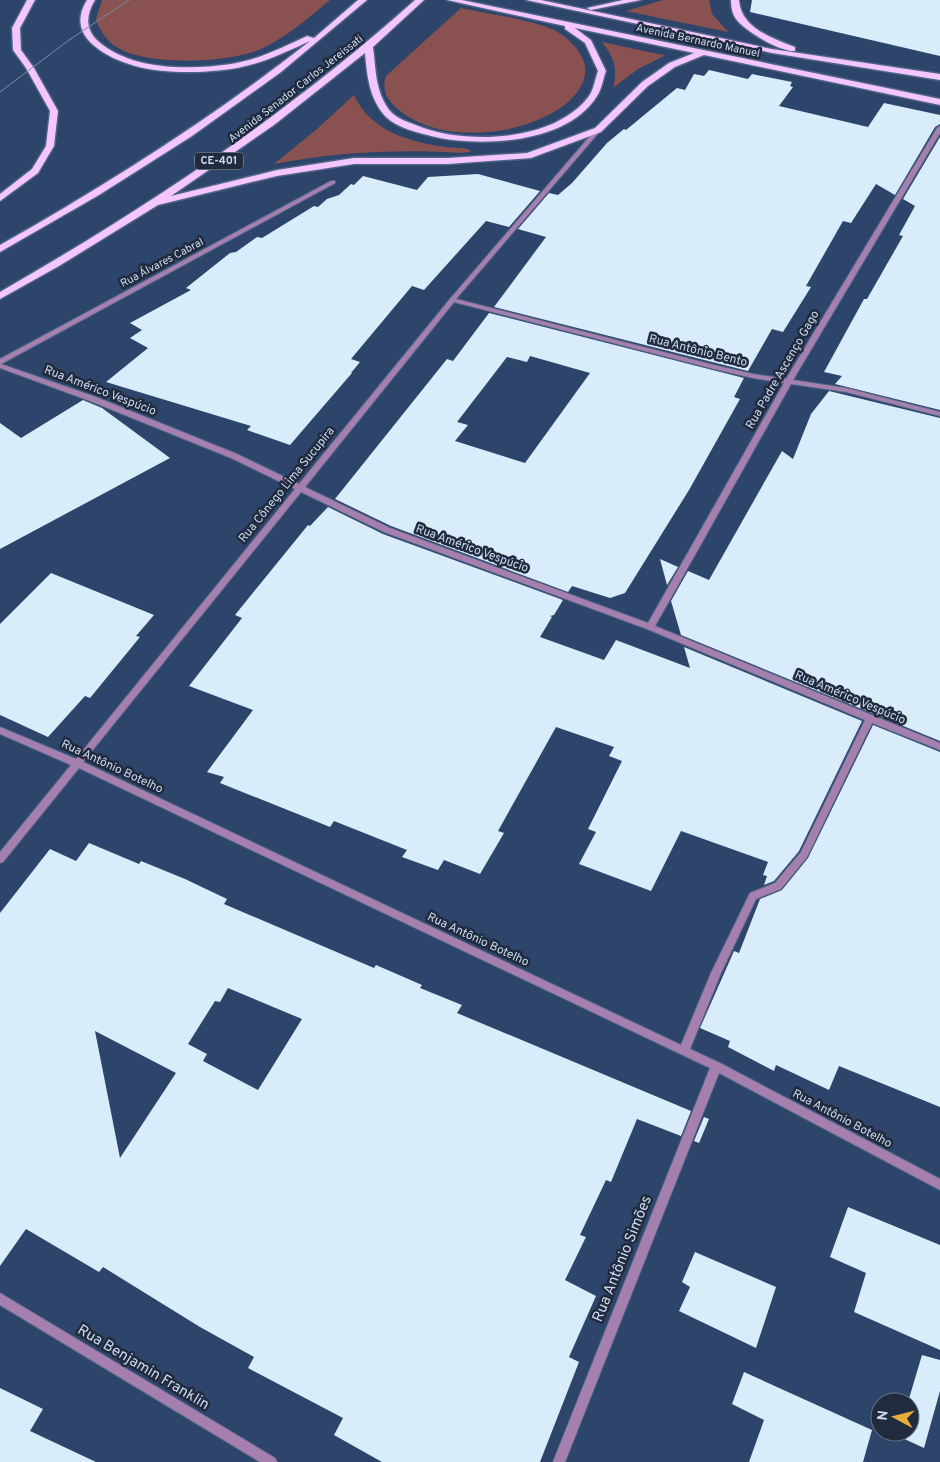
<svg xmlns="http://www.w3.org/2000/svg" width="940" height="1462" font-family="Overpass,sans-serif">
<style>
.green{fill:#8a5151}
.building{fill:#d8ecfa;fill-rule:evenodd}
.lines{fill:none;stroke-linecap:round;stroke-linejoin:round}
.minor-casing{stroke:#4d6386;stroke-width:2}
.major-casing{stroke:#4d6386;stroke-width:3}
.minor{fill:#a580ae;fill-rule:evenodd}
.major{fill:#f4c6fe;fill-rule:evenodd}
.tram{stroke:#7a8dac;stroke-width:1}
.labels{text-anchor:middle;dominant-baseline:central;stroke-width:5;stroke-linejoin:round;paint-order:stroke}
.far-street-label{font-size:11px;fill:#cbdaf1;stroke:#212b3d}
.shield{fill:#212b3d;stroke:#98a6bb;stroke-width:1}
.shield-label{font-size:11px;font-weight:bold;fill:#cbdaf1}
.street-label{font-size:12px;fill:#cbdaf1;stroke:#212b3d}
.near-street-label{font-size:15px;fill:#cbdaf1;stroke:#212b3d}
</style>
<rect width="100%" height="100%" fill="#2e456b"/>
<!-- green -->
<path class="green" d="M102 0H330C308 18 287 37 261 49 229 63 146 67 115 46 106 40 99 29 96 19Z
M663 0H709L712 14 728 32 626 11Z
M461 8C488 14 530 19 554 30 567 37 579 48 584 62 589 78 579 92 568 102 528 136 443 146 400 111 388 101 381 92 386 76Z
M602 42 663 55 664 56 638 69 613 88C618 69 614 57 602 42Z
M354 95C370 131 410 142 445 147 454 148 465 147 472 151L463 153C399 149 337 152 274 164L317 129Z"/>
<!-- building -->
<path class="building" d="M752 0H940V56L750 12Z
M709 70 748 79 752 74 792 82 790 86 793 87 779 106 868 127 884 103 940 115V124L935 127 895 195 876 184 851 223 843 221 806 286 811 287 783 332 772 329 748 371 494 307 546 237 518 229 549 193 558 195 572 183 607 143 624 129 626 130 677 88 685 90 694 74 704 76Z
M940 137V410L835 384 842 376 824 372 864 299H867L903 236 899 235 915 206 903 199Z
M478 174 540 191 509 227 486 221 424 290 412 286 351 359 360 362 351 373H352L290 445 247 430 251 426 106 382 148 348 130 338 142 330 130 323 191 290 186 288 230 253 236 252 257 237 262 238 314 206 318 207 327 199 339 195 351 184 354 185 363 176 417 190 428 177Z
M489 313 744 378 734 397 740 399 689 490 625 593 610 598 572 586 568 592 391 526 335 499 447 359 453 361ZM530 356 590 373 525 463 455 441 468 425 457 422 507 357 527 362Z
M829 391 940 418V741L681 635 671 601 688 571 709 580 782 451 793 459 811 414Z
M83 400 102 408 170 458 0 549V423L21 438Z
M328 507 383 534 563 600 554 615 550 616 552 617 540 637 604 660 616 640 690 668 684 647 862 721 799 851 774 881 764 885 767 876 763 875 768 862 681 831 651 891 579 864 596 832 588 829 622 761 609 756 614 747 556 727 498 831 504 833 480 874 444 860 438 870 402 857 407 850 334 821 330 827 220 783 224 777 207 772 253 710 189 686 242 618 235 615 308 525 310 526Z
M660 559 678 567 667 585Z
M51 573 154 615 136 636 140 637 90 698 85 696 48 737 0 715V624Z
M873 725 940 752V1107L839 1066 829 1090 776 1065 774 1071 728 1047 730 1041 700 1028 734 951 739 953 760 899 782 890 808 858Z
M89 843 139 864 141 861 185 879 227 899 224 904 374 968 376 965 422 985 420 988 462 1005 457 1013 691 1111 681 1136 637 1119 611 1182 606 1180 580 1235 586 1237 565 1280 596 1296 569 1357 579 1362 540 1462H382L334 1435 343 1418 248 1368 254 1357 200 1327 103 1267 99 1272 26 1229 0 1266V913L50 849 76 861ZM228 988 302 1019 258 1090 203 1061 207 1054 188 1044 215 1001 220 1002ZM95 1031 176 1073 120 1158Z
M704 1117 709 1119 699 1143 694 1141Z
M848 1207 940 1245V1350L854 1312 866 1273 830 1257Z
M695 1252 776 1287 756 1348 679 1311 690 1287 682 1282Z
M922 1355 940 1360V1391L924 1448 898 1436 899 1432H910L908 1402Z
M744 1372 872 1430 863 1462H749L764 1420 732 1404Z
M0 1388 43 1409 30 1431 96 1462H0Z"/>
<g class="lines">
<defs>
<path id="minor" d="M940 126V133L793 380 846 388 940 412V416L846 392 791 384 655 626 940 743V750L872 723 807 857 781 889 756 899 721 973 690 1049 720 1063 940 1179V1190L719 1073 565 1462H553L710 1068 79 768 3 862 0 863V852L71 765 0 734V727L76 759 295 489 231 458 90 401 0 368V359L331 181H335V183L1 364 96 397 237 454 299 484 450 299 596 129H600V131L456 299 714 365 753 374 786 379 937 128ZM454 302 714 369 753 378 784 383 648 623 390 528 305 487ZM301 492 384 532 647 629 865 720 801 852 775 883 750 893 711 973 681 1045 83 762Z
M0 1293 275 1458 277 1462H260L0 1305Z"/>
<path id="major" d="M27 0H35L20 28 21 50 34 68 58 111 54 146 38 173 0 201V194L32 169 46 146 50 111 26 68 13 50 12 28Z
M87 0H95C86 15 85 29 98 41 132 71 190 70 231 64 258 60 283 47 307 36L314 38 358 0H367L281 72 192 136 99 195 0 252V245C108 184 212 118 310 41 284 53 259 65 231 69 187 75 127 75 92 44 78 31 77 16 87 0Z
M415 0H424L373 47C376 69 375 93 391 112 399 120 411 123 421 127 469 145 556 141 589 96 594 89 595 79 598 71L585 43 565 29V26L447 0H462L940 99V105L704 55 675 67 648 86 601 132 531 158 448 164H354L277 176 158 205 59 266 0 299V292C151 205 285 116 415 0ZM575 28 694 53 669 63 642 82 595 128 527 153 448 158H354L277 170 171 196 274 125 365 53C367 75 369 99 386 117 397 128 417 132 431 136 479 148 568 144 597 96 602 89 603 79 606 71L591 40Z
M526 0H541L772 49 940 74V80L772 53Z
M623 0H641L591 10 587 8Z
M731 0H739C741 28 772 38 795 47V51C780 52 745 31 736 19 732 13 731 7 731 0Z"/>
</defs>
<!-- minor casing -->
<use href="#minor" class="minor-casing"/>
<!-- major casing -->
<use href="#major" class="major-casing"/>
<!-- minor -->
<use href="#minor" class="minor"/>
<!-- major -->
<use href="#major" class="major"/>
<!-- tram -->
<path class="tram" d="M0 92 69 40 129 0"/>
</g>
<g class="labels">
<!-- far-street labels -->
<g class="far-street-label">
<text transform="translate(698 41) rotate(12)">Avenida Bernardo Manuel</text>
<text transform="translate(296 89) rotate(-38)">Avenida Senador Carlos Jereissati</text>
<text transform="translate(162 263) rotate(-28)">Rua Álvares Cabral</text>
</g>
<!-- shield labels -->
<rect class="shield" x="195" y="152.5" width="48" height="17" rx="4"/>
<g class="shield-label">
<text x="219" y="161">CE-401</text>
</g>
<!-- street labels -->
<g class="street-label">
<text transform="translate(698 351) rotate(14)">Rua Antônio Bento</text>
<text transform="translate(783 370) rotate(-60)">Rua Padre Ascenço Gago</text>
<text transform="translate(100 391) rotate(21)">Rua Américo Vespúcio</text>
<text transform="translate(287 485) rotate(-51)">Rua Cônego Lima Sucupira</text>
<text transform="translate(472 549) rotate(20)">Rua Américo Vespúcio</text>
<text transform="translate(850 698) rotate(23)">Rua Américo Vespúcio</text>
<text transform="translate(112 767) rotate(25)">Rua Antônio Botelho</text>
<text transform="translate(478 940) rotate(25)">Rua Antônio Botelho</text>
<text transform="translate(842 1119) rotate(28)">Rua Antônio Botelho</text>
</g>
<!-- near-street labels -->
<g class="near-street-label">
<text transform="translate(623 1259) rotate(-68)">Rua Antônio Simões</text>
<text transform="translate(143 1368) rotate(31)">Rua Benjamin Franklin</text>
</g>
</g>
<!-- north arrow -->
<g transform="translate(895 1417) rotate(277)"><circle r="24" fill="#212b3d" stroke="#657185"/>
<path d="M0-4L9 19L0 12L-9 19Z" fill="#e7ac37"/>
<text y="-8" font-size="14" font-weight="bold" text-anchor="middle" fill="#cbdaf1">N</text>
</g>
</svg>
